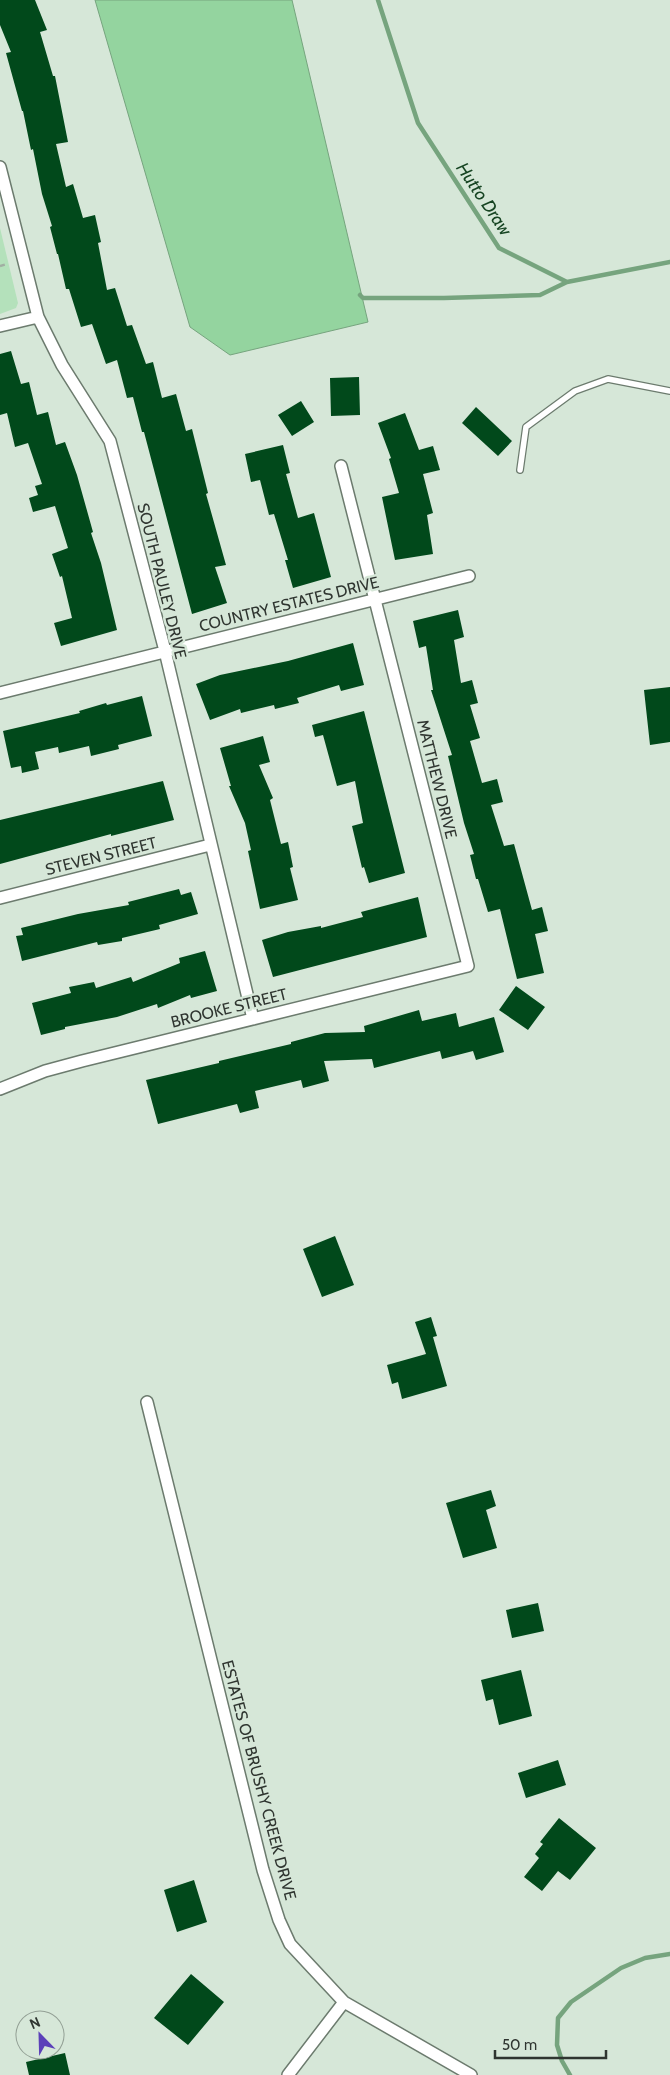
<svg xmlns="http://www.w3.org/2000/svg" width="670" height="2075" font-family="Cabin,sans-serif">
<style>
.green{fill:#b4e1bb}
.water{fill:#94d49f;stroke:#76a47e}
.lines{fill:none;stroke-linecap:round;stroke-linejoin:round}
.stream{stroke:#76a47e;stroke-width:4.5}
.building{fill:#01491b}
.lane-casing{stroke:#6c7b6e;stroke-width:8}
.street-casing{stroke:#6c7b6e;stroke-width:14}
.path{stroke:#a1aea3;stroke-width:2.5;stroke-dasharray:5 2.5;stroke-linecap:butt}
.lane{stroke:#fff;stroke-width:5.5}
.street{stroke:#fff;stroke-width:11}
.labels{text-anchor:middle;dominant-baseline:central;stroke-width:5;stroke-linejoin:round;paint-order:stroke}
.street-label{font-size:16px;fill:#2f3530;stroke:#d6e7d8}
.water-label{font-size:18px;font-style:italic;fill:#174523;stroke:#d6e7d8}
</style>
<rect width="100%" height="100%" fill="#d6e7d8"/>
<!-- green -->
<path class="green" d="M0 228 18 303 16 308 0 314Z"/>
<!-- water -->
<path class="water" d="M95 0H292L368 322 230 355 190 327Z"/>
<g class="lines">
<!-- stream -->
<path class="stream" d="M378 0 418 123 499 248 567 282 670 262
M360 295 363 298H444L540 295 567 282
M570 2075 562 2061 557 2045 558 2018 571 2002 621 1968 645 1958 670 1954"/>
</g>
<!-- building -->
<path class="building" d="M0 0H35L47 30 40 32 53 76H55L68 142 56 144 66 187 73 184 83 218 95 215 101 242 98 243 107 290 115 288 127 326 132 325 146 364 153 362 162 398 176 394 186 431 192 429 208 493 206 494 226 565 215 567 227 603 192 614 144 432H142L133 397 127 398 117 360 106 364 92 324 81 327 69 289H66L58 254H57L50 227 52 226 42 194 33 149 31 150 23 111H22L6 53 11 52 0 25Z
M11 351 21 384 29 382 37 415 48 412 56 445 65 442 77 475 93 532 91 533 101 563 117 630 61 646 54 623 72 618 62 576 60 577 52 554 68 548 55 506 33 512 29 498 38 495 35 486 42 484 28 443 15 447 7 413 0 415V354Z
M359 377 360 415 331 416 330 378Z
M301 401 314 422 292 436 278 415Z
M476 407 512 441 498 456 462 423Z
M405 413 419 450 433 446 440 470 423 474 433 513 427 515 433 554 395 560 382 497 399 493 389 459 391 458 378 423Z
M283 445 290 473 286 474 298 518 314 513 331 577 293 588 285 560H288L274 514 269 515 260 480 251 482 245 454Z
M458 610 464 637 454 640 461 683 472 680 478 703 470 705 480 738 470 741 482 783 497 779 503 802 491 805 504 846 514 844 532 910 542 907 548 931 535 934 544 973 517 979 500 909 488 912 478 879H476L470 855 474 854 464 823 448 756 452 755 431 690H433L426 646 419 648 413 621Z
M353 643 364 685 341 691 339 685 297 698 299 703 275 709 274 705 241 713 240 709 210 720 196 684 220 675 288 661Z
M670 687V742L650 745 644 690Z
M142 696 152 736 118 745 119 749 91 756 89 746 59 753 58 747 35 752 39 769 22 773 21 766 11 768 3 731 80 713 79 711 106 703 107 705Z
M364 711 405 873 369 883 364 867 362 868 352 826 363 823 355 781 337 786 323 735 315 737 312 725Z
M263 736 270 762 259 765 273 798 270 800 281 844 288 842 293 867 290 868 298 900 260 909 248 851 251 850 245 823 229 786H231L220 748Z
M163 781 174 820 111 836V834L0 864V820Z
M179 889 181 895 191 892 198 914 159 925 160 929 122 938V941L98 945 97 942 22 961 16 936 23 935 21 928 78 914 129 905 128 902Z
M418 897 427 937 273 977 262 940 288 932 321 926V928L363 917 361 912Z
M205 951 217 991 191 998 190 995 158 1008 157 1004 117 1017 65 1027V1029L41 1035 32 1003 71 993 69 987 94 982 96 988 131 977 133 982 180 963 179 958Z
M516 986 545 1007 528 1030 499 1010Z
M419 1010 422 1021 456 1013 459 1027 494 1017 504 1052 476 1060 473 1051 442 1059 440 1051 374 1068 372 1059 324 1061 329 1081 303 1088 301 1080 255 1091 259 1108 240 1113 237 1104 158 1124 146 1080 219 1063V1061L291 1044V1042L325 1033 365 1032 364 1026Z
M335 1236 354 1285 322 1297 303 1249Z
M431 1317 437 1336 433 1337 447 1386 402 1399 398 1382 392 1384 387 1365 426 1354 415 1322Z
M491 1490 496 1506 486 1510 497 1548 463 1558 446 1503Z
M538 1603 544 1631 512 1638 506 1610Z
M521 1670 532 1716 499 1725 493 1699 486 1701 481 1680Z
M558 1760 566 1785 526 1798 518 1773Z
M559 1818 596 1848 570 1880 558 1871 542 1891 524 1877 539 1858 535 1854 543 1844 540 1842Z
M194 1880 207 1922 177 1932 164 1890Z
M191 1974 224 2002 188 2045 154 2018Z
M65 2053 70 2075H29L26 2062Z"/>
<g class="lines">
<defs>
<path id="lane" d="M520 470 526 427 575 391 608 379 670 391"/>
<path id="street" d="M0 167 38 317 62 365 110 441 164 647 253 1019
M0 326 38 317
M0 693 469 576
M0 898 210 845
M0 1089 45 1071 82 1061 468 966 341 466
M147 1402 263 1870 279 1920 290 1944 344 2002 471 2075
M288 2075 344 2002"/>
</defs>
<!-- lane casing -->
<use href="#lane" class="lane-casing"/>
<!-- street casing -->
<use href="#street" class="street-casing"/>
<!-- path -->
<path class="path" d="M0 266 7 264"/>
<!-- lane -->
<use href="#lane" class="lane"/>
<!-- street -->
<use href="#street" class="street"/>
</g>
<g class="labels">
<!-- street labels -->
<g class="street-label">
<text transform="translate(162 581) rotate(76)">SOUTH PAULEY DRIVE</text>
<text transform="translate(289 604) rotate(-14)">COUNTRY ESTATES DRIVE</text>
<text transform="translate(437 779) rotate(76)">MATTHEW DRIVE</text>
<text transform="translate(101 856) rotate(-14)">STEVEN STREET</text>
<text transform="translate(229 1008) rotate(-14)">BROOKE STREET</text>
<text transform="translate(259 1780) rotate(75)">ESTATES OF BRUSHY CREEK DRIVE</text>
</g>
<!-- water labels -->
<g class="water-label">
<text transform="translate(484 199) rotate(56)">Hutto Draw</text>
</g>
</g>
<!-- north arrow -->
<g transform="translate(40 2035) rotate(337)"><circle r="24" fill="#d6e7d8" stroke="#93a095"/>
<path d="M0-4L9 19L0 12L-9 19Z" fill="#5c41b9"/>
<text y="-8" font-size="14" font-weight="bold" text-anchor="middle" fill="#2f3530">N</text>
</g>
<!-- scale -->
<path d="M495 2050v8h111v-8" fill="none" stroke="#2f3530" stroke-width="2.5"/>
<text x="502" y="2050" font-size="15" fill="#2f3530" stroke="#d6e7d8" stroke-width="4" paint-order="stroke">50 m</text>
</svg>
